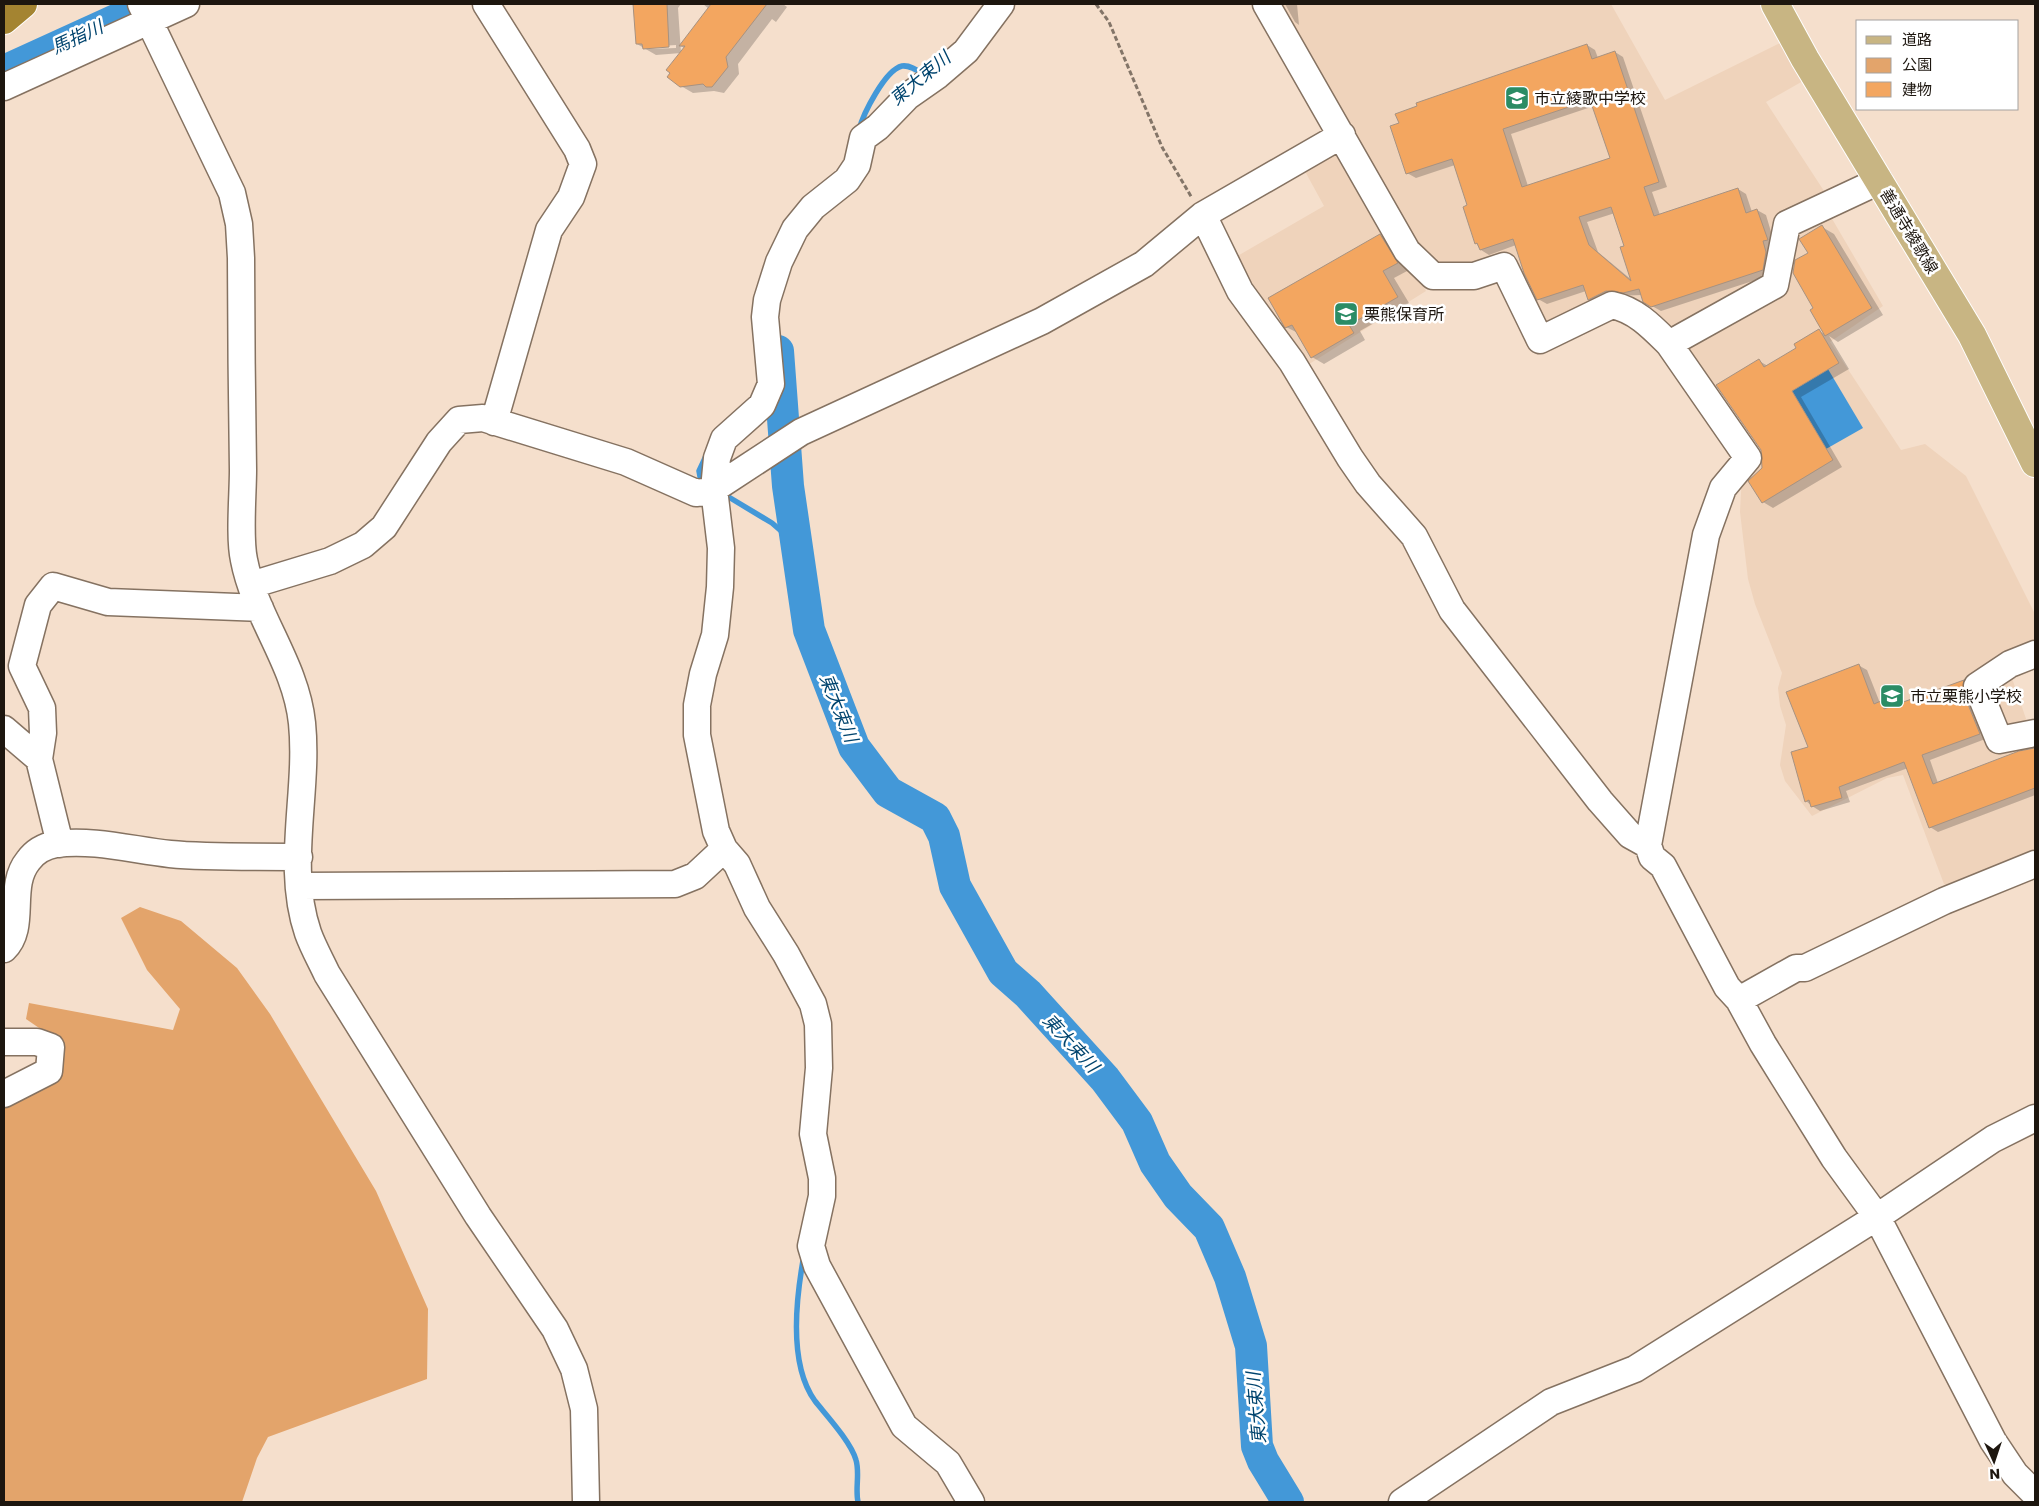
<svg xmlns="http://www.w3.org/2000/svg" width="2039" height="1506" font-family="Poppins,'Noto Sans JP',sans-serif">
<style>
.built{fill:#efd3bb}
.green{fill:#e3a46b}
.water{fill:#4398d8}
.shadow{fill:#0003;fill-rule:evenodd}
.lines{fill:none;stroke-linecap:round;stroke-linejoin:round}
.stream{stroke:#4398d8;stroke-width:5.5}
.river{stroke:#4398d8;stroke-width:32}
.building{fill:#f3a660;stroke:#a79281;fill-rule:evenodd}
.minor-casing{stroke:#857261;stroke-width:29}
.major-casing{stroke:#fff;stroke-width:30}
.highway-casing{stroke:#fff;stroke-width:30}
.path{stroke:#837568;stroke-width:3;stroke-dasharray:5 2.5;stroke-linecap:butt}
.minor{stroke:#fff;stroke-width:26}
.major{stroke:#c8b583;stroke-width:28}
.highway{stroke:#a48431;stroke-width:28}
.labels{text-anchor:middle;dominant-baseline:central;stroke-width:5;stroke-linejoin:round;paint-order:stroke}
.poi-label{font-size:16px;fill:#1d160f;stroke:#fff;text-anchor:start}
.street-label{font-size:16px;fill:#1d160f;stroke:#fff}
.water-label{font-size:18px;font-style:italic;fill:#00446e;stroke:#fff}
</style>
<rect width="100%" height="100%" fill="#f5dfcc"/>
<!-- built -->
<path class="built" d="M1272 4H1611L1665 100 1780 43 1803 81 1766 102 1826 194 1831 217 1883 306 1830 342 1901 450 1925 444 1966 476 2035 614V647L2006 661 2033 739H2035V857L1958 889 1944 884 1903 775 1887 778 1812 816 1785 781 1780 765 1786 725 1780 706 1778 688 1782 673 1755 604 1748 579 1740 512 1742 474 1678 335 1667 324 1631 305 1552 329 1538 323 1507 258 1440 270 1411 248Z
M1340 143 1426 291 1306 366 1252 289 1234 258 1324 206 1301 164Z"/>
<!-- green -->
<path class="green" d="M140 907 181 921 237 968 270 1014 376 1191 428 1309 427 1379 268 1437 257 1458 242 1502H4V1082L35 1063 42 1030 26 1019 29 1003 173 1030 180 1009 147 970 121 918Z"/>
<!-- water -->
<path class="water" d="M1828 369 1863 428 1826 449 1792 391Z"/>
<!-- shadow -->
<path class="shadow" d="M634 4H681L678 8 681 53 656 55 637 44ZM676 45V48L649 49 646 47Z
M703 4H783L787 7 776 22 772 19 738 64 739 74 724 93 714 91 693 93 681 86 685 48 680 46 709 9Z
M1285 4H1297L1299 25 1295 22Z
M1587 45 1595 50 1598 58 1615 52 1623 57 1667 187 1652 192 1660 215 1738 189 1746 194 1752 212 1757 210 1766 215 1775 245 1771 275 1661 311 1652 306 1642 295 1615 296 1597 304 1589 299 1586 291 1547 304 1538 299 1516 245 1489 255 1481 250 1476 243 1469 206 1455 165 1416 178 1407 173ZM1594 106 1611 158 1528 186 1511 134ZM1615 213 1626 246 1633 281 1598 252 1587 222Z
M1822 227 1834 234 1883 315 1838 342 1829 336 1849 369 1801 397 1842 467 1773 508 1763 502 1759 361 1768 366 1798 348 1819 331 1826 335 1815 309 1809 253Z
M1380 235 1392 242 1409 270 1394 278 1409 303 1360 331 1365 340 1324 364 1312 357 1298 333 1286 327Z
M1858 665 1867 670 1880 703 1889 707 1963 681 1972 686 1988 738 1930 760 1938 783 2020 753 2035 749V795L1938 832 1930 827 1908 768 1846 791 1850 802 1820 811 1812 806 1806 801 1809 748Z"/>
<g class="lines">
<!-- stream -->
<path class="stream" d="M859 130C863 114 885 70 902 66 910 65 917 70 923 74
M701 482 699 471 706 456
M727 496 772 523 796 544
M804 1255C796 1298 788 1364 815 1401 827 1416 851 1442 856 1460 860 1473 855 1489 858 1502"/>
<!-- river -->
<path class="river" d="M4 71 151 4
M778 351 788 486 809 630 854 747 888 792 935 818 944 836 955 886 1003 972 1028 994 1105 1079 1137 1122 1155 1163 1178 1196 1209 1228 1230 1277 1251 1346 1257 1446 1263 1461 1288 1502"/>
</g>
<!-- building -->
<path class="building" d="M633 4H667L669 47 643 49 642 44H636Z
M711 4H767L726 57 728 67 712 87H706L703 84 680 87 667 77 670 73 666 70 685 46H679Z
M1587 44 1592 59 1615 51 1659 182 1644 187 1654 216 1738 188 1746 213 1757 209 1768 240 1763 241 1766 252 1763 270 1651 307 1643 302 1639 289 1623 293 1606 291 1588 300 1583 285 1537 300 1524 273 1513 239 1480 250 1477 243 1475 244 1463 207 1467 205 1452 159 1406 174 1390 126 1399 123 1395 114 1417 106 1416 103ZM1590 100 1610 158 1522 187 1503 129ZM1611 207 1624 246 1620 247 1631 281 1589 245 1579 217Z
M1822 225 1872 308 1825 336 1810 310 1813 308 1793 273 1795 260 1808 253 1799 239Z
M1380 234 1398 263 1383 271 1398 297 1349 325 1354 333 1311 358 1292 325 1285 328 1268 298Z
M1819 329 1839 363 1792 391 1833 460 1762 503 1748 481 1762 468 1761 450 1716 385 1759 359 1764 367 1796 348 1794 344Z
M1859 664 1874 704 1881 701 1884 709 1964 680 1963 692 1980 734 1922 755 1933 784 2019 751 2035 748V788L1929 828 1904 762 1839 787 1842 798 1811 807 1809 800 1805 802 1791 752 1808 747 1786 692Z"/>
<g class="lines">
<defs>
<path id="minor" d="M141 4 232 193 239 224 241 258C241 329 242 399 243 470 243 495 239 537 244 560 255 617 296 664 302 723 309 792 285 866 308 933 313 947 321 961 327 974L478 1216 555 1329 574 1369 584 1409 586 1502
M486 4 577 149 583 164 571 197 549 230 494 422
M1266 4 1407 251 1433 276H1474L1504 266 1540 340 1612 305C1636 310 1652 327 1669 344L1775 285 1787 224 1879 181
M4 87 186 4
M1203 215 1240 291 1292 362 1350 458 1368 484 1414 536 1452 610 1600 801 1630 835 1648 845 1652 857 1663 866 1727 987 1739 1000 1763 1044 1834 1158 1877 1217 1993 1441 2015 1474 2035 1494
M251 585 330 561 363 545 384 527 439 442 459 420 483 418 626 462 696 493 704 492 714 489 801 432 1042 321 1144 264 1203 215 1342 135
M2035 654 2010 664 1977 686 1999 740 2035 733
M4 729 39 759 43 733 42 708 22 666 38 605 53 586 108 602 260 608
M39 759 60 844
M1648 845 1706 535 1723 488 1748 458 1669 344
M300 886 675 884 695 876 724 849
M4 949C27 927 7 887 28 861 35 851 45 846 56 844 93 839 133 850 170 854 212 858 256 856 299 857
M1739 1000 1796 968H1805L1944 901 2035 864
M4 1042H37L51 1047 49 1071 4 1094
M971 1502 948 1463 904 1426 817 1266 811 1246 822 1196V1178L813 1134 819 1068 818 1024 813 1004 786 954 757 908 737 864 724 849 716 831 697 735V705L703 674 715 635 720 587 721 548 714 489 717 458 724 439 762 405 771 384 765 317 767 300 779 262 795 229 813 207 847 180 857 165 863 138 878 127 908 96 938 75 966 51 1001 4
M1402 1502 1551 1402 1635 1369 1877 1217 1993 1139 2035 1118"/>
<path id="major" d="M1775 4 1805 59 1972 335 2035 463"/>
<path id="highway" d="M4 20 23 4"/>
</defs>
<!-- minor casing -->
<use href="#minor" class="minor-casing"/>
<!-- major casing -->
<use href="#major" class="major-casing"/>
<!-- highway casing -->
<use href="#highway" class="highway-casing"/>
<!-- path -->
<path class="path" d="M1096 4 1109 22 1162 147 1192 198"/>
<!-- minor -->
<use href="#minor" class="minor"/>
<!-- major -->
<use href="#major" class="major"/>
<!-- highway -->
<use href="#highway" class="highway"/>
</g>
<!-- icons -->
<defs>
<symbol id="school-square" viewBox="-11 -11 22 22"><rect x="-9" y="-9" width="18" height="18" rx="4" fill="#2b8c65" stroke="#fff"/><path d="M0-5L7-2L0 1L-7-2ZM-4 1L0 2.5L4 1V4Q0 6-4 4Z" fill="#fff"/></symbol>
</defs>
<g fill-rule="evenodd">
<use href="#school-square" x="1503" y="84" width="28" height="28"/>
<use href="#school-square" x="1332" y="300" width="28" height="28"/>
<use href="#school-square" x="1878" y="682" width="28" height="28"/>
</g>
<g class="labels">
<!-- poi labels -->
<g class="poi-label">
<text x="1534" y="98">市立綾歌中学校</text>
<text x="1364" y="314">栗熊保育所</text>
<text x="1910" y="696">市立栗熊小学校</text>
</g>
<!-- street labels -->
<g class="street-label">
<text transform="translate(1909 231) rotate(59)">善通寺綾歌線</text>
</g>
<!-- water labels -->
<g class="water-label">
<text transform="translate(77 37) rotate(-25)">馬指川</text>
<text transform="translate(920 78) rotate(-40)">東大束川</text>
<text transform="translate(839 708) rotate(68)">東大束川</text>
<text transform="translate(1071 1043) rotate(47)">東大束川</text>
<text transform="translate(1256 1408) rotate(-95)">東大束川</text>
</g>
</g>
<!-- border -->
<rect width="2039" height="1506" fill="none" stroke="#1d160f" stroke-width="10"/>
<!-- legend -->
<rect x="1856" y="20" width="162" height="90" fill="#ffffff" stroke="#a5a29f"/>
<rect x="1866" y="36" width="25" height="8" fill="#c8b583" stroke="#a5a29f"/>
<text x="1902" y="45" font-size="15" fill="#1d160f">道路</text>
<rect x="1866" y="58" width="25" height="15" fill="#e3a46b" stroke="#a5a29f"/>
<text x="1902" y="70" font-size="15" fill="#1d160f">公園</text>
<rect x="1866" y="82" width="25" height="15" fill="#f3a660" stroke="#a5a29f"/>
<text x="1902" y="95" font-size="15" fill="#1d160f">建物</text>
<!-- north arrow -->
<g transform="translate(1994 1461) rotate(177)" stroke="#ffffff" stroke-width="4" paint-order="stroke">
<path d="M0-4L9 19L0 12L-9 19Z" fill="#1d160f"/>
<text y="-8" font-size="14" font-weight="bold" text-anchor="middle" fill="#1d160f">N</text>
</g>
</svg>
